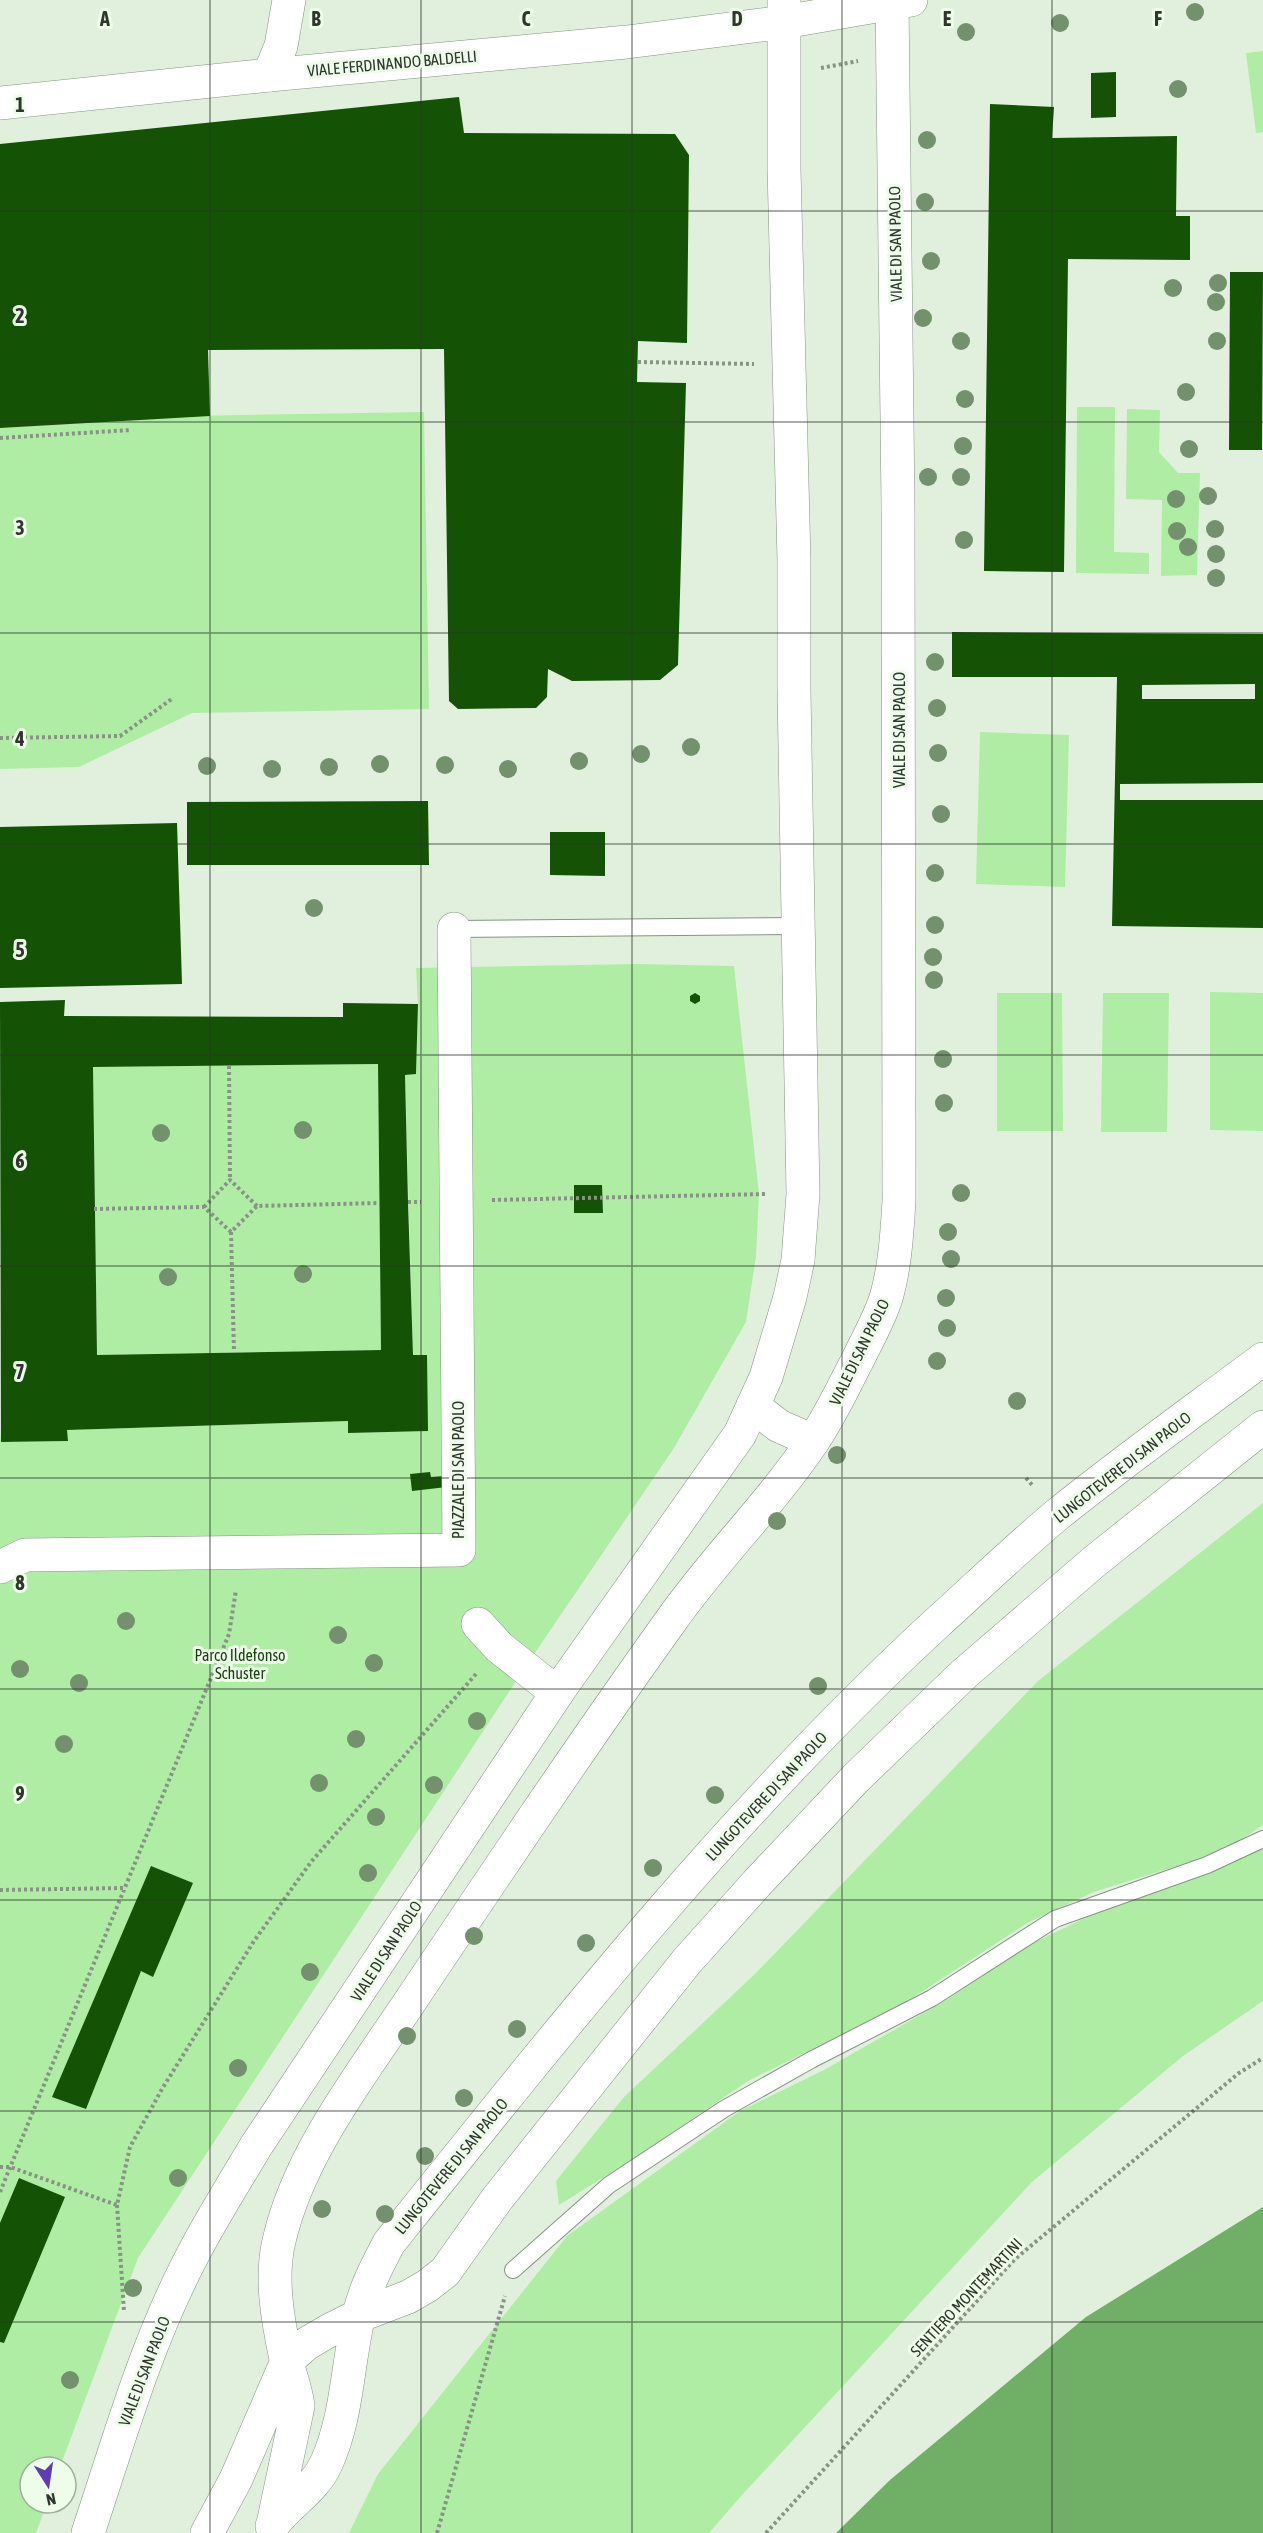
<svg xmlns="http://www.w3.org/2000/svg" width="1263" height="2533" font-family="'Asap Condensed',sans-serif">
<style>
.green{fill:#afeda5}
.water{fill:#70af66}
.building{fill:#145306;fill-rule:evenodd}
.lines{fill:none;stroke-linecap:round;stroke-linejoin:round}
.lane-casing{stroke:#859483;stroke-width:18}
.street-casing{stroke:#859483;stroke-width:34}
.secondary-casing{stroke:#859483;stroke-width:34}
.path{stroke:#889385;stroke-width:4;stroke-dasharray:3 3;stroke-linecap:butt}
.lane{stroke:#fff;stroke-width:16}
.street{stroke:#fff;stroke-width:33}
.secondary{stroke:#fff;stroke-width:33}
.tree{fill:#73916d}
.grid{fill:none;stroke:#30362e;stroke-width:1.5;stroke-opacity:0.55}
.labels{text-anchor:middle;dominant-baseline:central;stroke-width:6;stroke-linejoin:round;paint-order:stroke}
.street-label{font-size:16px;fill:#30362e;stroke:#edfdea}
.park-label{font-size:16px;fill:#194311;stroke:#edfdea}
.grid-label{font-size:20px;text-anchor:middle;font-weight:bold;fill:#30362e;stroke:#edfdea;stroke-width:6;stroke-linejoin:round;paint-order:stroke}
</style>
<rect width="100%" height="100%" fill="#e0f0dd"/>
<!-- green -->
<path class="green" d="M1263 51V132L1256 133 1246 53Z
M1077 407H1115L1114 552 1149 553V574L1076 573Z
M1127 409 1160 410 1159 452 1178 473H1200L1197 575 1161 576 1162 500 1126 499Z
M424 412 429 709 192 713 79 767 0 769V428L187 416Z
M980 732 1069 735 1065 887 976 884Z
M638 964 734 966 759 1194 756 1256 746 1322 674 1448 522 1672 138 2258 60 2467H30V2503H47L36 2533H0V1431L1 1442 67 1441V1430L348 1421 349 1433 427 1431V1355H413L405 1075 416 1074 418 1004 416 968Z
M1210 992 1263 993V1131L1210 1130Z
M997 993H1062L1063 1131H997Z
M1103 993H1169L1167 1132H1101Z
M378 1064 381 1350 97 1355 93 1067Z
M1263 1503V1825L1239 1841 1193 1861 1094 1892 1029 1922 903 2004 748 2081 633 2159 559 2205 556 2181 624 2097 755 1974 1038 1681Z
M1263 1845V2001L1183 2056 1032 2182 742 2495 709 2533H349L378 2474 567 2236 740 2111 824 2070 948 1999 1029 1945 1091 1915 1197 1875Z"/>
<!-- water -->
<path class="water" d="M1263 2207V2533H836L890 2480 1086 2317Z"/>
<!-- building -->
<path class="building" d="M1116 72V117L1091 118V73Z
M459 97 464 133 675 134 689 155 687 343 638 341 637 382 686 383 678 665 660 680 572 681 548 669 547 697 536 708 458 709 449 701 444 349 208 350 210 416 0 428V144Z
M990 104 1054 107 1052 138 1177 136 1176 216H1190V260L1068 259 1064 572 984 571Z
M1230 272H1263L1262 450H1229Z
M952 632 1263 634V783L1120 784V800H1263V928L1112 926 1117 677H952ZM1255 684V699H1142V685Z
M428 801 429 865H187V802Z
M177 823 182 984 0 988V827Z
M550 832H605V876L550 875Z
M695 993 700 996V1001L695 1004 690 1001V996Z
M65 1000 64 1016 343 1017V1003L418 1004 416 1074 405 1075 408 1202 413 1355H427L428 1431 348 1433V1421L67 1430 68 1441 1 1442 0 1002ZM378 1064 381 1350 97 1355 93 1067Z
M574 1185H602L603 1213H574Z
M430 1472 431 1477 445 1476 447 1487 412 1491 410 1474Z
M151 1866 193 1883 153 1977 141 1971 86 2109 52 2097Z
M19 2178 65 2197 4 2343 0 2342V2223Z"/>
<g class="lines">
<defs>
<path id="lane" d="M454 929 798 926
M513 2270 609 2185 724 2109 811 2060 932 1998 1055 1919 1207 1865 1263 1839"/>
<path id="street" d="M269 75 281 46 289 0
M753 1406 779 1426 813 1441
M0 1567 25 1555 459 1550 454 929
M478 1624 499 1647 557 1693"/>
<path id="secondary" d="M0 103 269 75 627 42 784 22 911 0
M273 2524 298 2406C296 2389 290 2375 286 2359 278 2322 270 2278 279 2241 298 2157 358 2079 405 2009 492 1879 579 1749 670 1622 714 1559 770 1505 813 1441 830 1416 843 1388 857 1361 867 1340 879 1320 886 1298 895 1267 897 1233 899 1201L898 505 892 0
M272 2526C289 2503 314 2490 326 2464 348 2416 347 2364 359 2315 365 2288 377 2266 389 2243 561 2028 734 1810 937 1623 977 1587 1017 1548 1058 1514 1125 1460 1195 1410 1263 1359
M88 2533C118 2443 144 2350 188 2264 208 2224 233 2185 256 2146L557 1693 740 1434 766 1377 790 1297 798 1260 803 1194 794 691V561L784 168V0
M207 2533 236 2479 287 2361 306 2344 330 2330 358 2316 408 2297 427 2286 445 2272 497 2199 687 1961 757 1883 856 1778 964 1674 1095 1561 1263 1427"/>
</defs>
<!-- lane casing -->
<use href="#lane" class="lane-casing"/>
<!-- street casing -->
<use href="#street" class="street-casing"/>
<!-- secondary casing -->
<use href="#secondary" class="secondary-casing"/>
<!-- path -->
<path class="path" d="M821 68 858 61
M638 362 754 364
M0 438 131 430
M0 738 120 736 173 698
M229 1066 230 1180
M492 1200 766 1194
M408 1202H421
M204 1207 230 1180 257 1206
M94 1209 204 1207 231 1232 257 1206 379 1203
M231 1232 234 1352
M1026 1478 1033 1486
M0 1890 123 1888
M0 2167H10L117 2205 130 2147 162 2089 254 1941 311 1862 476 1674
M0 2192 229 1634 236 1590
M117 2205 124 2311
M437 2533 505 2296
M766 2533 1015 2259 1239 2073 1263 2058"/>
<!-- lane -->
<use href="#lane" class="lane"/>
<!-- street -->
<use href="#street" class="street"/>
<!-- secondary -->
<use href="#secondary" class="secondary"/>
</g>
<!-- trees -->
<g class="tree">
<circle cx="1195" cy="12" r="9"/>
<circle cx="1060" cy="23" r="9"/>
<circle cx="966" cy="32" r="9"/>
<circle cx="1178" cy="89" r="9"/>
<circle cx="927" cy="140" r="9"/>
<circle cx="925" cy="202" r="9"/>
<circle cx="931" cy="261" r="9"/>
<circle cx="1218" cy="283" r="9"/>
<circle cx="1173" cy="288" r="9"/>
<circle cx="1216" cy="302" r="9"/>
<circle cx="923" cy="318" r="9"/>
<circle cx="961" cy="341" r="9"/>
<circle cx="1217" cy="341" r="9"/>
<circle cx="1186" cy="392" r="9"/>
<circle cx="965" cy="399" r="9"/>
<circle cx="963" cy="446" r="9"/>
<circle cx="1189" cy="449" r="9"/>
<circle cx="928" cy="477" r="9"/>
<circle cx="961" cy="477" r="9"/>
<circle cx="1208" cy="496" r="9"/>
<circle cx="1176" cy="499" r="9"/>
<circle cx="1215" cy="529" r="9"/>
<circle cx="1177" cy="531" r="9"/>
<circle cx="964" cy="540" r="9"/>
<circle cx="1188" cy="547" r="9"/>
<circle cx="1216" cy="554" r="9"/>
<circle cx="1216" cy="578" r="9"/>
<circle cx="935" cy="662" r="9"/>
<circle cx="937" cy="708" r="9"/>
<circle cx="691" cy="747" r="9"/>
<circle cx="938" cy="753" r="9"/>
<circle cx="641" cy="754" r="9"/>
<circle cx="579" cy="761" r="9"/>
<circle cx="380" cy="764" r="9"/>
<circle cx="445" cy="765" r="9"/>
<circle cx="207" cy="766" r="9"/>
<circle cx="329" cy="767" r="9"/>
<circle cx="272" cy="769" r="9"/>
<circle cx="508" cy="769" r="9"/>
<circle cx="941" cy="814" r="9"/>
<circle cx="935" cy="873" r="9"/>
<circle cx="314" cy="908" r="9"/>
<circle cx="935" cy="925" r="9"/>
<circle cx="933" cy="957" r="9"/>
<circle cx="934" cy="980" r="9"/>
<circle cx="943" cy="1059" r="9"/>
<circle cx="944" cy="1103" r="9"/>
<circle cx="303" cy="1130" r="9"/>
<circle cx="161" cy="1133" r="9"/>
<circle cx="961" cy="1193" r="9"/>
<circle cx="948" cy="1232" r="9"/>
<circle cx="951" cy="1259" r="9"/>
<circle cx="303" cy="1274" r="9"/>
<circle cx="168" cy="1277" r="9"/>
<circle cx="946" cy="1298" r="9"/>
<circle cx="947" cy="1328" r="9"/>
<circle cx="937" cy="1361" r="9"/>
<circle cx="1017" cy="1401" r="9"/>
<circle cx="837" cy="1455" r="9"/>
<circle cx="777" cy="1521" r="9"/>
<circle cx="126" cy="1621" r="9"/>
<circle cx="338" cy="1635" r="9"/>
<circle cx="374" cy="1663" r="9"/>
<circle cx="20" cy="1669" r="9"/>
<circle cx="79" cy="1683" r="9"/>
<circle cx="818" cy="1686" r="9"/>
<circle cx="477" cy="1721" r="9"/>
<circle cx="356" cy="1739" r="9"/>
<circle cx="64" cy="1744" r="9"/>
<circle cx="319" cy="1783" r="9"/>
<circle cx="434" cy="1785" r="9"/>
<circle cx="715" cy="1795" r="9"/>
<circle cx="376" cy="1817" r="9"/>
<circle cx="653" cy="1868" r="9"/>
<circle cx="368" cy="1873" r="9"/>
<circle cx="474" cy="1936" r="9"/>
<circle cx="586" cy="1943" r="9"/>
<circle cx="310" cy="1972" r="9"/>
<circle cx="517" cy="2029" r="9"/>
<circle cx="407" cy="2036" r="9"/>
<circle cx="238" cy="2068" r="9"/>
<circle cx="464" cy="2098" r="9"/>
<circle cx="425" cy="2156" r="9"/>
<circle cx="178" cy="2178" r="9"/>
<circle cx="322" cy="2209" r="9"/>
<circle cx="385" cy="2214" r="9"/>
<circle cx="133" cy="2288" r="9"/>
<circle cx="70" cy="2380" r="9"/>
</g>
<!-- grid -->
<path class="grid" d="M210 0V2533M421 0V2533M632 0V2533M842 0V2533M1052 0V2533M0 211H1263M0 422H1263M0 633H1263M0 844H1263M0 1055H1263M0 1266H1263M0 1478H1263M0 1689H1263M0 1900H1263M0 2111H1263M0 2322H1263"/>
<g class="labels">
<!-- street labels -->
<g class="street-label">
<text transform="translate(392 63) rotate(-5)">VIALE FERDINANDO BALDELLI</text>
<text transform="translate(895 244) rotate(-91)">VIALE DI SAN PAOLO</text>
<text transform="translate(899 730) rotate(-90)">VIALE DI SAN PAOLO</text>
<text transform="translate(859 1352) rotate(-64)">VIALE DI SAN PAOLO</text>
<text transform="translate(1122 1467) rotate(-38)">LUNGOTEVERE DI SAN PAOLO</text>
<text transform="translate(458 1470) rotate(-90)">PIAZZALE DI SAN PAOLO</text>
<text transform="translate(766 1796) rotate(-47)">LUNGOTEVERE DI SAN PAOLO</text>
<text transform="translate(386 1951) rotate(-57)">VIALE DI SAN PAOLO</text>
<text transform="translate(451 2166) rotate(-51)">LUNGOTEVERE DI SAN PAOLO</text>
<text transform="translate(966 2297) rotate(-47)">SENTIERO MONTEMARTINI</text>
<text transform="translate(144 2371) rotate(-69)">VIALE DI SAN PAOLO</text>
</g>
<!-- park labels -->
<g class="park-label">
<text x="240" y="1655">Parco Ildefonso<tspan x="240" dy="18">Schuster</tspan></text>
</g>
</g>
<g class="grid-label">
<text x="105" y="26">A</text>
<text x="316" y="26">B</text>
<text x="526" y="26">C</text>
<text x="737" y="26">D</text>
<text x="947" y="26">E</text>
<text x="1158" y="26">F</text>
<text x="20" y="112">1</text>
<text x="20" y="323">2</text>
<text x="20" y="535">3</text>
<text x="20" y="746">4</text>
<text x="20" y="957">5</text>
<text x="20" y="1168">6</text>
<text x="20" y="1379">7</text>
<text x="20" y="1590">8</text>
<text x="20" y="1801">9</text>
</g>
<!-- north arrow -->
<g transform="translate(48 2485) rotate(168)"><circle r="28" fill="#edfdea" stroke="#a1ad9f" stroke-width="1.5"/>
<path d="M0-4.5L10 22L0 15L-10 22Z" fill="#5f3cb5"/>
<text y="-9" font-size="16" font-weight="bold" text-anchor="middle" fill="#30362e">N</text>
</g>
</svg>
